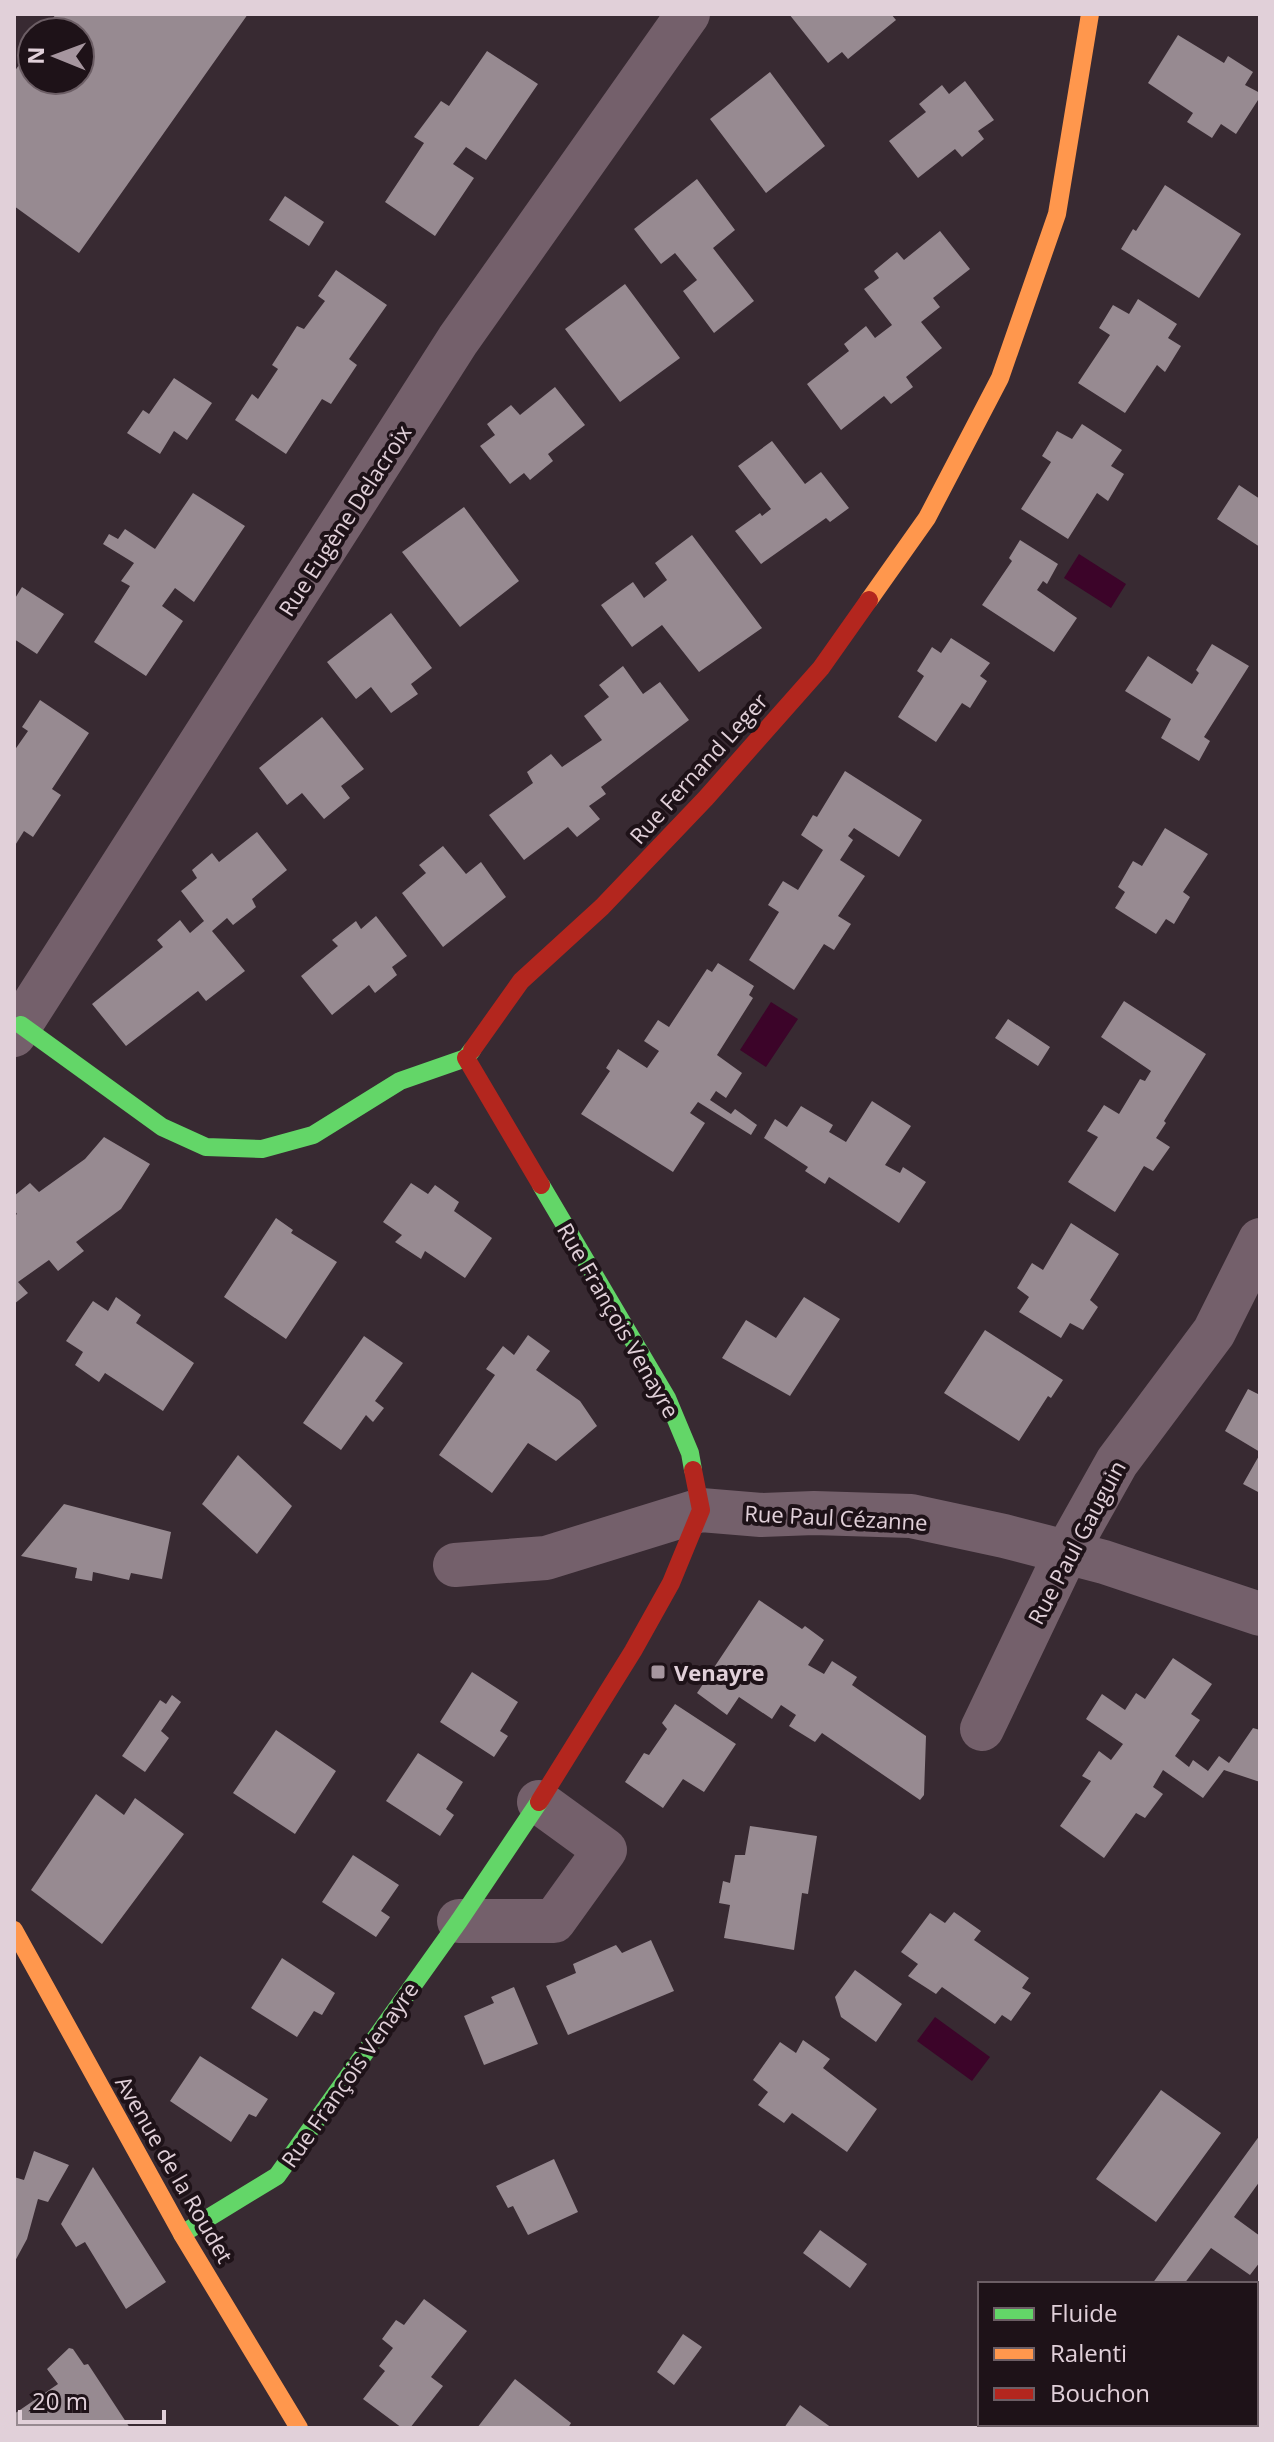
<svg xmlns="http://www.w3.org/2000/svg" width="1274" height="2442" font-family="'Open Sans',sans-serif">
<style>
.water{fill:#3c0429}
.building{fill:#978a91}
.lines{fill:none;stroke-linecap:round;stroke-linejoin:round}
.street{stroke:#74606b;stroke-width:44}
.fast{stroke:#63d668;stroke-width:18}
.slow{stroke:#ff974d;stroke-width:18}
.jam{stroke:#b3261e;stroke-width:18}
.poi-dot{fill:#a6969f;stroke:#1e1218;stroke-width:3}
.labels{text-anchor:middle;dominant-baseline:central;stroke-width:8;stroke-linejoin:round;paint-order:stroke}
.street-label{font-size:22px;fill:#e1d0d9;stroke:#1e1218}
.poi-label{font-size:22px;font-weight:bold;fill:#e1d0d9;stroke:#1e1218;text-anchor:start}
</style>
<rect width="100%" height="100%" fill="#382a32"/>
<!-- water -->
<path class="water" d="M1079 554 1126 584 1111 608 1064 578Z
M771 1002 798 1019 766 1067 740 1050Z
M935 2017 990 2057 972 2081 917 2041Z"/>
<!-- building -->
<path class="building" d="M56 14H248L79 253 14 206V72L32 47V80H80V32H43Z
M789 14H891L896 20 848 59 842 52 828 63Z
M1178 35 1224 63 1228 56 1253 72 1245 85 1260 93V97L1236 134 1221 124 1212 138 1187 122 1193 113 1148 83Z
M487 51 538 84 486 160 466 147 453 164 474 178 435 236 385 202 424 143 414 137 441 101 449 106Z
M770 72 825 146 766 193 710 119Z
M965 81 994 120 978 131 984 139 962 157 955 149 918 178 889 141 926 112 919 104 942 85 949 94Z
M697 179 735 230 713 248 754 301 714 333 683 291 697 280 675 253 661 264 634 229Z
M1165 185 1241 234 1199 298 1121 249 1133 229 1136 231Z
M285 196 324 222 309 246 269 220Z
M940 231 970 269 933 298 940 307 921 322 942 348 906 377 913 387 891 404 884 396 841 430 807 384 849 351 844 344 866 326 875 338 892 325 864 289 879 278 874 271 897 252 904 260Z
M336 270 387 305 349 359 357 365 331 404 322 399 286 454 235 420 252 394 258 399 278 369 272 365 297 326 304 329 325 301 318 296Z
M625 284 680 358 620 402 565 329Z
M1138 299 1177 324 1168 338 1181 346 1165 372 1157 365 1125 413 1078 383 1110 335 1099 328 1113 305 1129 314Z
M174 378 212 403 187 440 174 431 160 454 127 433 143 410 149 414Z
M555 387 585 425 548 454 553 461 530 480 524 473 510 484 480 446 495 435 487 424 511 405 520 415Z
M1082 424 1122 450 1111 466 1124 474 1108 501 1097 493 1068 539 1021 509 1051 462 1042 456 1057 431 1072 439Z
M772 441 805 484 821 472 849 508 830 522 826 518 761 564 735 531 760 513 762 516 771 509 738 466Z
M1239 485 1260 499V547L1217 519Z
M193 493 245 526 194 602 175 588 162 606 183 621 146 676 94 642 130 586 121 581 134 563 103 544 109 534 118 539 125 529 155 549Z
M464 507 519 581 460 627 402 552Z
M692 535 762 628 699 672 662 625 632 647 601 605 633 582 644 598 667 580 655 563Z
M1020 540 1058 564 1047 584 1043 581 1037 590 1077 618 1054 652 982 605 1012 561 1009 558Z
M22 587 64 614 37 654 14 639V600Z
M391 613 432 668 411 684 418 694 391 713 371 687 356 699 327 662Z
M951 638 990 663 980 676 987 681 970 708 962 703 936 742 898 717 924 676 917 671 932 647 941 653Z
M1212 644 1249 666 1204 737 1210 741 1199 761 1161 738 1171 719 1125 691 1148 656 1192 684 1199 673 1196 670Z
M623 666 643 694 660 682 689 720 601 787 606 794 589 806 600 819 577 837 568 827 524 860 489 815 533 783 527 772 551 754 562 767 602 740 584 716 609 697 599 685Z
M40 700 89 733 52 789 61 795 33 837 24 831 14 847V751L28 731 22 727Z
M322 717 364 769 341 786 350 798 324 819 302 793 287 805 259 768Z
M845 771 922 820 899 857 854 828 848 836 853 840 840 860 865 876 838 916 851 924 834 950 824 944 794 990 749 960 779 912 768 905 783 881 798 890 823 850 801 835 813 815 817 817Z
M1165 828 1208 854 1183 892 1190 897 1174 924 1166 919 1156 934 1115 908 1125 892 1118 887 1133 861 1142 866Z
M257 832 287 870 252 899 256 907 233 925 227 918 212 931 245 971 206 1001 198 991 126 1046 92 1004 163 947 157 940 180 920 190 933 204 921 181 891 197 878 192 870 212 853 219 862Z
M443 846 466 874 481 862 506 897 443 947 402 893 426 873 419 865Z
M376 916 407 956 392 967 397 975 375 993 369 985 332 1015 301 976 338 946 332 940 356 921 361 929Z
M718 963 754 986 749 995 753 998 717 1055 742 1073 726 1098 716 1091 710 1100 731 1114 735 1109 757 1125 751 1135 698 1102 690 1113 705 1123 673 1172 581 1114 610 1071 606 1068 618 1049 647 1068 659 1051 644 1041 658 1020 669 1027 707 969 712 972Z
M1124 1001 1206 1054 1164 1121 1166 1123 1156 1138 1170 1147 1153 1171 1144 1166 1115 1212 1068 1182 1098 1137 1087 1131 1104 1105 1119 1114 1140 1079 1145 1081 1151 1071 1101 1037Z
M1008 1019 1050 1047 1038 1066 995 1038Z
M872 1101 911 1126 885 1165 900 1173 903 1167 926 1182 899 1223 829 1177 825 1184 805 1171 808 1167 764 1138 775 1119 787 1127 801 1106 833 1125 829 1132 846 1142Z
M104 1137 150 1164 121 1209 76 1242 84 1251 58 1271 49 1260 18 1282 28 1293 14 1304V1216L17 1214 14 1210V1196L30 1183 39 1192 85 1159Z
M411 1183 428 1194 435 1185 459 1202 454 1211 492 1238 465 1278 425 1251 421 1259 395 1242 402 1235 383 1222Z
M276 1218 293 1230 291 1233 337 1262 286 1339 224 1297Z
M1071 1223 1119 1254 1090 1300 1098 1307 1083 1330 1070 1323 1061 1338 1019 1312 1029 1297 1017 1288 1032 1263 1043 1270Z
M116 1297 141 1315 136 1323 194 1363 163 1411 105 1373 99 1382 75 1365 83 1352 66 1341 93 1301 108 1311Z
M804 1297 840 1319 790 1396 722 1358 746 1320 776 1338Z
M985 1330 1063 1380 1051 1398 1048 1396 1019 1441 944 1393Z
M528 1335 550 1351 536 1370 580 1401 597 1426 556 1461 528 1443 492 1493 439 1455 495 1375 486 1369 503 1346 514 1355Z
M364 1336 403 1363 375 1401 384 1408 373 1422 366 1415 341 1450 303 1423Z
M1248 1389 1260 1395V1452L1225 1431Z
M1260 1454V1493L1243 1484Z
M238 1455 292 1506 257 1554 202 1504Z
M64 1504 171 1532 162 1579 131 1573 129 1580 93 1572 92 1581 75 1578 77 1568 21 1556Z
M759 1600 802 1629 805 1626 824 1640 808 1665 824 1674 832 1661 857 1677 852 1685 926 1736 924 1795 920 1800 822 1733 815 1742 789 1726 796 1715 781 1705 772 1719 739 1697 727 1715 697 1693Z
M1173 1658 1212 1684 1191 1714 1200 1720 1175 1756 1189 1767 1193 1760 1208 1771 1219 1756 1229 1763 1253 1728 1260 1730V1782L1224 1770 1203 1798 1163 1770 1153 1787 1163 1794 1145 1818 1136 1813 1104 1858 1060 1826 1091 1781 1082 1776 1099 1751 1111 1760 1123 1744 1086 1719 1102 1694 1125 1710 1136 1693 1145 1699Z
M472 1672 518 1702 500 1731 508 1736 494 1757 440 1722Z
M172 1695 181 1702 161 1731 169 1738 145 1772 122 1756 160 1700 166 1704Z
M675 1704 736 1744 704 1792 683 1779 663 1808 625 1782 644 1753 649 1755 667 1729 662 1723Z
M276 1730 336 1771 295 1834 233 1793Z
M418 1753 463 1782 446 1809 454 1815 440 1836 386 1801Z
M96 1794 124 1815 135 1798 184 1834 102 1944 31 1890Z
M750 1826 817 1836 808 1894 802 1893 794 1950 724 1938 730 1905 719 1903 723 1881 730 1883 735 1855H745Z
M353 1855 399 1885 381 1911 390 1917 376 1937 322 1902Z
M954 1912 981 1931 974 1940 1029 1978 1022 1988 1031 1993 1011 2021 1002 2015 995 2024 942 1987 936 1994 908 1976 918 1964 901 1952 930 1913 945 1923Z
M651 1940 674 1991 568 2035 546 1986 576 1973 573 1964 616 1945 622 1953Z
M282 1958 335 1993 322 2015 314 2011 297 2037 251 2008Z
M855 1970 902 2004 876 2042 841 2017 835 1997Z
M514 1987 538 2044 484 2065 464 2016 494 2003 491 1997Z
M803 2040 830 2059 823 2068 877 2109 847 2152 792 2113 784 2123 758 2105 768 2092 753 2080 780 2042 796 2053Z
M200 2056 268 2099 256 2117 249 2114 231 2142 170 2101Z
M1161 2090 1221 2133 1156 2222 1096 2179Z
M1260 2135V2181L1234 2217 1260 2236V2262L1250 2275 1211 2248 1184 2284H1152Z
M34 2151 69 2165 48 2202 38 2199 27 2239 14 2263V2177L24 2180Z
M554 2159 578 2212 528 2235 513 2206 508 2208 496 2186Z
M93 2167 166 2282 126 2309 85 2242 76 2247 61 2224Z
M820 2230 867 2264 850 2288 803 2253Z
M424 2299 467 2331 431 2377 443 2386 410 2428H402L363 2399 385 2371 379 2366 393 2348 382 2339 396 2320 404 2325Z
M683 2334 702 2347 674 2385 657 2372Z
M69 2348 73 2349 84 2365 88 2364 130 2428H14V2414L58 2384 47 2369Z
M515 2379 571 2423 568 2428H477Z
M800 2405 832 2428H784Z
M1132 2424H1205L1202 2428H1129Z"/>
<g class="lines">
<!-- street -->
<path class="street" d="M14 1035 458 340 688 14
M455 1565 546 1558 701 1510 761 1515 814 1513 911 1516 1004 1536 1104 1562 1260 1614
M982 1729 1066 1553 1117 1462 1214 1332 1260 1240
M459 1921H554L605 1850 539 1802"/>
<!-- fast -->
<path class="fast" d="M21 1025 162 1127 206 1147 262 1149 313 1135 400 1081 466 1058 472 1050
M541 1185 667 1398 690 1453 693 1470
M182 2234 277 2176 459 1921 539 1802"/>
<!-- slow -->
<path class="slow" d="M869 600 927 518 1000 378 1057 214 1090 14
M14 1930 182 2234 299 2428"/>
<!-- jam -->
<path class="jam" d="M472 1050 521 981 602 907 706 798 821 668 869 600
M466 1058 541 1185
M539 1802 633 1651 671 1583 701 1510 693 1470"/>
</g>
<!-- markers -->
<rect class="poi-dot" x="650" y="1664" width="16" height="16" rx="4"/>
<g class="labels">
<!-- street labels -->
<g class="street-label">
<text transform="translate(344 520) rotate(-57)">Rue Eugène Delacroix</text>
<text transform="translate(698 768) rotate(-48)">Rue Fernand Leger</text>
<text transform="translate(619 1320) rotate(60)">Rue François Venayre</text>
<text transform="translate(836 1517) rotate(3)">Rue Paul Cézanne</text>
<text transform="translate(1076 1542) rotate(-62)">Rue Paul Gauguin</text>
<text transform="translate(349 2074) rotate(-55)">Rue François Venayre</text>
<text transform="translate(175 2169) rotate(60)">Avenue de la Roudet</text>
</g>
<!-- poi labels -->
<g class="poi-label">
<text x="674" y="1672">Venayre</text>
</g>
</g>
<!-- border -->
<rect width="1274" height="2442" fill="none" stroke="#e1d0d9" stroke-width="32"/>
<!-- legend -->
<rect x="978" y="2282" width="280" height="144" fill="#1e1218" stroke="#6c5e65" stroke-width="2"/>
<rect x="994" y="2308" width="40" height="12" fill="#63d668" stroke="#6c5e65" stroke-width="2"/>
<text x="1050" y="2322" font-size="24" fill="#e1d0d9">Fluide</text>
<rect x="994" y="2348" width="40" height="12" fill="#ff974d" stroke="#6c5e65" stroke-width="2"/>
<text x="1050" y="2362" font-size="24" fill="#e1d0d9">Ralenti</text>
<rect x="994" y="2388" width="40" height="12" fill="#b3261e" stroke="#6c5e65" stroke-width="2"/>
<text x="1050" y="2402" font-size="24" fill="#e1d0d9">Bouchon</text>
<!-- north arrow -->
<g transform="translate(56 56) rotate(271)"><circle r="38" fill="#1e1218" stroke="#6c5e65" stroke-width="2"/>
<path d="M0-6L14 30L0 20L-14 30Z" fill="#a6969f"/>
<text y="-12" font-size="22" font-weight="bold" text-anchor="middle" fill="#e1d0d9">N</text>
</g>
<!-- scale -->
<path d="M20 2410v12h144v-12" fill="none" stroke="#e1d0d9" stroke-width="4"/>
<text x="32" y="2410" font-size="24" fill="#e1d0d9" stroke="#1e1218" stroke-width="6" paint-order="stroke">20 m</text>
</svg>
